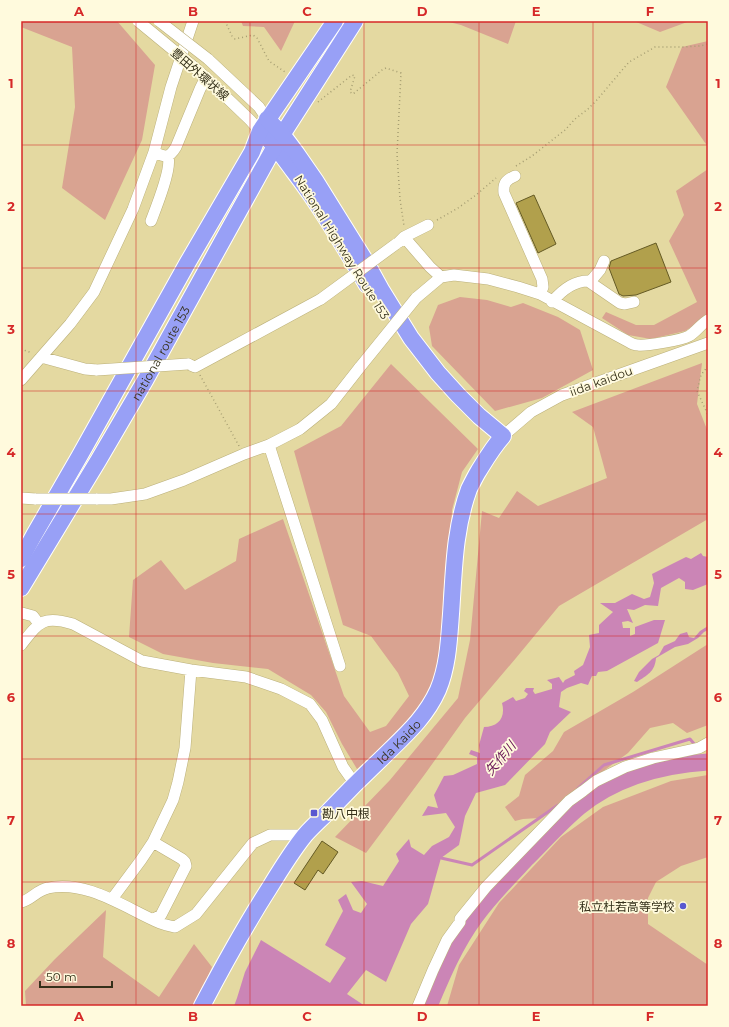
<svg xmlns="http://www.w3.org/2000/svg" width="729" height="1027" font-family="Montserrat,'Noto Sans JP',sans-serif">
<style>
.green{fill:#d9a391}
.water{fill:#cb85b6}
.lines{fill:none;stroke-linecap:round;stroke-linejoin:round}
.stream{stroke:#cb85b6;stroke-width:3}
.river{stroke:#cb85b6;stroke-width:17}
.building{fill:#b1a04c;stroke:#645a24}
.minor-casing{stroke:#bbb07a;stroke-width:12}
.highway-casing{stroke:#fff;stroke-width:18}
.path{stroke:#a69e72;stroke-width:1.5;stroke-dasharray:1 3;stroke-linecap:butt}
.minor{stroke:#fff;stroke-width:11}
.highway{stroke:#98a0f6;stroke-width:16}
.minor-bridge-casing{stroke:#bbb07a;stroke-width:12;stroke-linecap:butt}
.minor-bridge{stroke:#fff;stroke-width:11}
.grid{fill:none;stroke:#d62828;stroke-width:1;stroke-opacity:0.55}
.poi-dot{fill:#5958d0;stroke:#fffadd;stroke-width:1.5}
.labels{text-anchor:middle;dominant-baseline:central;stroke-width:3.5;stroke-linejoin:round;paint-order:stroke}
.street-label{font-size:12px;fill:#35301a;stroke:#fffadd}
.poi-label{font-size:12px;fill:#35301a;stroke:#fffadd;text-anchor:start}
.water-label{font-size:13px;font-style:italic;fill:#671355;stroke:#fffadd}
.neatline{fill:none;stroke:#d62828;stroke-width:1.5}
.grid-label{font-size:13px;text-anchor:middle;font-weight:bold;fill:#d62828}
</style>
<rect width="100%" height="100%" fill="#e4d9a1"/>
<!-- green -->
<path class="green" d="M21 21H117L155 65 142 140 105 220 62 188 75 107 72 47 21 27Z
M241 21H295L281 51 264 27 243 26Z
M445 21H516L508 44 461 25Z
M634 21H690L660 32Z
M708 41V147L666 87 682 47Z
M708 169V317L685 331 651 339 628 335 602 318 606 312 636 325H654L697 302 669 241 684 215 676 191Z
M460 297 487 300 511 307 523 303 558 317 580 330 593 370 542 398 495 411 432 346 429 327 438 305Z
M702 363 697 404 708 432V519L559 606 516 658 465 718 425 774 366 853 335 837 390 780 458 698 470 640 482 511 499 518 517 491 538 506 607 478 593 427 572 412Z
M391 364 478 449 462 472 452 510 450 543 443 595 444 651 432 690 398 732 357 769 342 744 326 712 311 695 268 669 213 663 163 654 129 637 133 580 161 560 185 590 236 561 239 539 283 519 344 696 370 732 386 726 409 696 398 673 371 636 343 625 294 451 341 426Z
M708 644V725L687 733 673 723 650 728 628 753 539 818 523 819 515 821 505 807 519 796 525 775 553 751 564 732 633 692Z
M708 775V857L681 866 656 882 648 898V924L708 965V1006H447L459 965 499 903 561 837 603 807 671 781Z
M106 910 103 957 159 997 194 944 212 967 195 1006H26L25 991 55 959Z"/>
<!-- water -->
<path class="water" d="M701 553 703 556 708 557V584L693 590 685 589V582L679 578 661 588 658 606 645 605 634 610 627 609 633 623 628 621 622 622 623 628H630V636L635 634V627L654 620H665L658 643 607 671 598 672 596 676H592L588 685 581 683 567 688 561 692 559 707 571 712 550 732 545 744 505 785 476 793 465 816 459 845 441 858 428 904 411 924 386 982 366 970 347 994 365 1006H234L237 998 245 972 261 940 330 983 346 958 325 945 343 911 338 900 346 894 353 910 361 913 367 904 351 882 362 881 383 886 399 861 396 854 409 839 411 847 424 855 432 846 449 837 455 827 446 813 422 816 428 806 438 808 434 795 444 776 453 775 477 764V757L469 754 471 750 480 753 479 745 484 727C498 727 506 718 502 703L513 697 516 701 525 698 528 694 524 691 526 688H534L533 691 535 694 552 689V684L547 680 559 677 563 683 565 680 575 675 574 671 583 665 590 647 589 635 599 633V625L613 612 600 603H615L632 594 644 599 650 597 654 583 652 574 686 557 691 559Z
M708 626V630L704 632 698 638 688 644 675 647 656 658C655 672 647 675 637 682L634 681 639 672 652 659 659 655 664 646 675 641 680 634 687 632 689 637 694 638 700 631Z"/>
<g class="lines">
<!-- stream -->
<path class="stream" d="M578 788 604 765 690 739 696 746
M439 857 441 858 472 865 558 805"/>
<!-- river -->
<path class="river" d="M429 1006C442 975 455 944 475 917 490 896 509 877 527 858 544 841 560 823 579 807 616 777 661 765 708 762"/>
</g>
<!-- building -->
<path class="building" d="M534 195 556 244 538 253 516 203Z
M656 243 671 282 636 295 623 296 619 294 609 268 611 261Z
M322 841 338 852 323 874 318 870 305 890 294 883Z"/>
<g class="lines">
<defs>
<path id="minor" d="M208 59 259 107 267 119
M202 74 250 120 260 131
M154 152C165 157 169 159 176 147L200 89 206 77
M515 176C506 180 503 183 504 193L542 279 543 287 540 294
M151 221C156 208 172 168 168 157
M404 237 430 267 441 277
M399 242 404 237 428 225
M590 282 600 270 604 261
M416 298 441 277 454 275 488 279 518 287 540 294 629 342C632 344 635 345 638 345 646 346 682 340 689 336 696 332 701 324 708 320
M552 302C562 290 573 281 588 281L620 303 625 304 634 302
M41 357 85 369 97 370
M188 364 195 367 321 299
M21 380 70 324 94 292 133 209 154 152 171 87 193 21
M503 436 531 412 562 395 708 343
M269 445 340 666
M21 498 36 499
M96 499H111L145 494 184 480 244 454 269 445 300 429 331 404 360 367
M22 613 33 616 39 624
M21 645C39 622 43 615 73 624L142 661 191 670 246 677 281 689 310 704 322 720 343 767 355 784
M153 842 182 859 185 862 186 866 161 915 154 919
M112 899 141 860 153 842 173 800 178 782 185 748 191 670
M21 902C31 900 37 890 48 888 86 879 127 909 160 923 165 925 170 926 175 927L196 914 253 843 270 835H305
M418 1006 433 970 447 940 460 922V919L486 887 569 801 583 791 596 781 625 767 653 758 699 748 708 743"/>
<g id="highway">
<path d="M268 139C278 149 286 161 295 173 322 208 344 247 367 285"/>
<path d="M21 559 34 535 79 457 188 262 252 152 260 131 335 21"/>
<path id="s1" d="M21 588 98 461 146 379 275 146 355 21"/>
<path id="s2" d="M202 1006C223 966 245 926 270 887 281 869 292 851 305 835 313 826 321 819 329 811 346 793 363 776 381 759 403 737 425 719 438 690 448 666 449 640 451 614 454 572 454 530 469 489 472 483 475 477 478 472 486 459 493 447 503 436L479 416 458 395 438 373 411 338 382 291 366 262 315 180 297 154 282 134 267 119"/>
</g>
</defs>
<!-- minor casing -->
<use href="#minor" class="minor-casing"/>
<!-- highway casing -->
<use href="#highway" class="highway-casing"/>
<!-- path -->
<path class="path" d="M225 21 232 36 235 39 253 35 257 38 269 61 285 72
M318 102 352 75 355 76 350 92 353 94 382 70 386 68 401 73 397 154 400 199 404 226
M516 166 532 156 565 130 575 119 588 109 596 101 629 62 655 47H684L700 46 708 44
M437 220 458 208 476 195 496 178
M21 349 32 353
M708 366 701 375 697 391 708 415
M200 375 239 446"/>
<!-- minor -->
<use href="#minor" class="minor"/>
<!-- highway -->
<use href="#highway" class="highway"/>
<defs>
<path id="minor-bridge" d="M138 21 200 72
M159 21 208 59
M321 299 396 244
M360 367 416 298
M97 370 188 364
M36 499H96"/>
</defs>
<!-- minor-bridge casing -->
<use href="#minor-bridge" class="minor-bridge-casing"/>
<!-- minor-bridge -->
<use href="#minor-bridge" class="minor-bridge"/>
</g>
<!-- grid -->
<path class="grid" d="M136 21V1006M250 21V1006M364 21V1006M479 21V1006M593 21V1006M21 145H708M21 268H708M21 391H708M21 514H708M21 636H708M21 759H708M21 882H708"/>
<!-- markers -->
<g class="poi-dot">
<rect x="310" y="809" width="8" height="8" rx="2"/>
<circle cx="683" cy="906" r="4"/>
</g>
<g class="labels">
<!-- street labels -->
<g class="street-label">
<text transform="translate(200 74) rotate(41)">豊田外環状線</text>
<text transform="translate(342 247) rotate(58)">National Highway Route 153</text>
<text stroke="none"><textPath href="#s1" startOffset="273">national route 153</textPath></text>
<text transform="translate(601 381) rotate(-20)">iida kaidou</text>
<text stroke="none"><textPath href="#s2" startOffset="332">Ida Kaido</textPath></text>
</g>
<!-- poi labels -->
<g class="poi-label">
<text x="322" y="813">勘八中根</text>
<text x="675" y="906" text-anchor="end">私立杜若高等学校</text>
</g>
<!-- water labels -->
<g class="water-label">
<text transform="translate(500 758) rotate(-50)">矢作川</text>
</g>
</g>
<!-- border -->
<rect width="729" height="1027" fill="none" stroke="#fffadd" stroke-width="44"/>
<!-- scale -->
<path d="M40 981v6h72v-6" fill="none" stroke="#35301a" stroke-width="2"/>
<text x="46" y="981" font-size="12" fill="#35301a" stroke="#fffadd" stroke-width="3" paint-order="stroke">50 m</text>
<rect x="22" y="22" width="685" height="983" class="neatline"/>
<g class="grid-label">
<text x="79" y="16">A</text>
<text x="193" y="16">B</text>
<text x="307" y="16">C</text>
<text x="422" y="16">D</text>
<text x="536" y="16">E</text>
<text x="650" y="16">F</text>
<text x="11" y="88">1</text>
<text x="718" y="88">1</text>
<text x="11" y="211">2</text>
<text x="718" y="211">2</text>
<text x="11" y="334">3</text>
<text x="718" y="334">3</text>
<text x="11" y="457">4</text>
<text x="718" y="457">4</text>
<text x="11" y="579">5</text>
<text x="718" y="579">5</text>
<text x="11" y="702">6</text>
<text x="718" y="702">6</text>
<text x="11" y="825">7</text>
<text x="718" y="825">7</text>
<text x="11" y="948">8</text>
<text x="718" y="948">8</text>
<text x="79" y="1021">A</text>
<text x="193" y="1021">B</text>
<text x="307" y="1021">C</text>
<text x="422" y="1021">D</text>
<text x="536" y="1021">E</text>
<text x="650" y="1021">F</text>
</g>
</svg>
